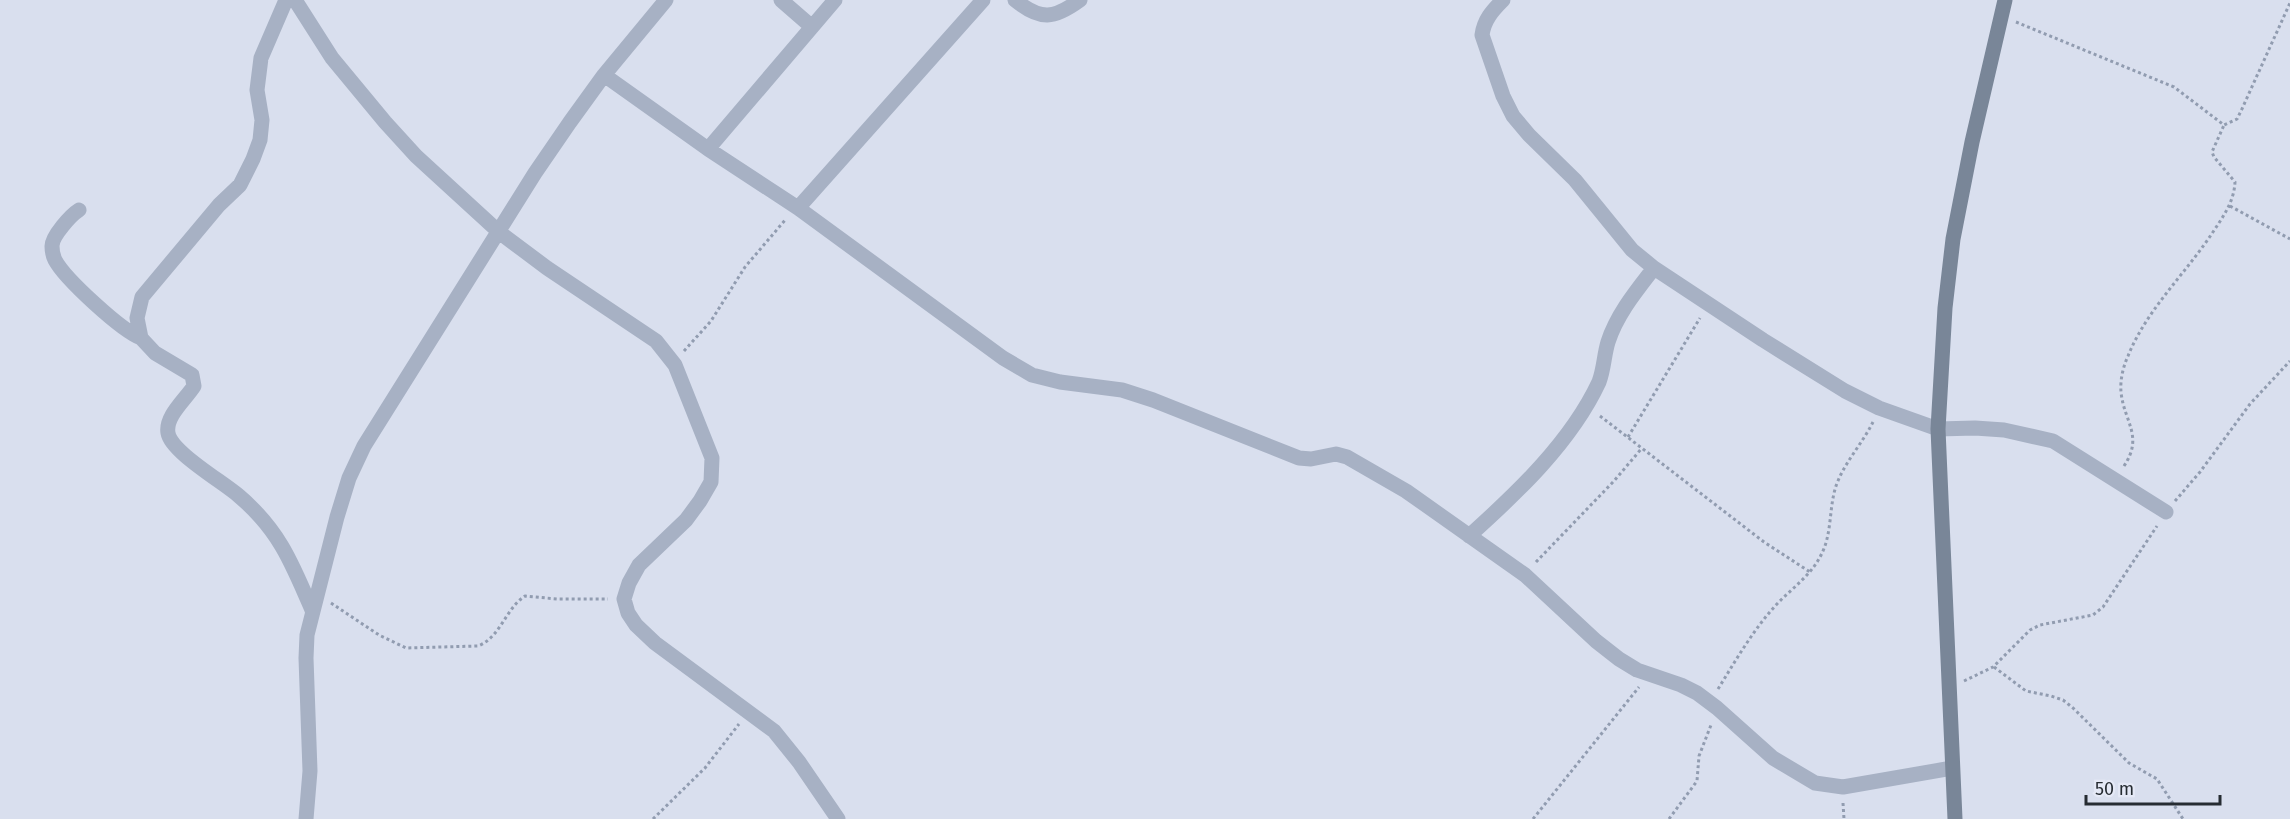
<svg xmlns="http://www.w3.org/2000/svg" width="2290" height="819" font-family="'Fira Sans',sans-serif">
<style>
.lines{fill:none;stroke-linecap:round;stroke-linejoin:round}
.path{stroke:#919cb0;stroke-width:3;stroke-dasharray:3 3;stroke-linecap:butt}
.street{stroke:#a7b1c4;stroke-width:15}
.secondary{stroke:#798698;stroke-width:15}
</style>
<rect width="100%" height="100%" fill="#d9dfee"/>
<g class="lines">
<!-- path -->
<path class="path" d="M2016 22 2174 87 2224 125 2237 119 2241 111 2290 3
M2230 206 2290 239
M684 351 711 321 745 267 786 219
M1600 416 1764 542 1810 572
M1628 437 1700 318
M2124 466C2144 436 2124 422 2121 392 2120 380 2123 367 2128 356 2146 311 2184 275 2211 235 2222 218 2234 203 2235 182L2214 157 2212 152 2224 125
M2175 501 2200 472 2250 404 2290 361
M1536 562 1614 481 1642 448
M331 603 379 635 406 648 478 646C501 637 505 609 525 596L557 599H608
M1994 667 2026 691 2051 696 2063 700 2073 708 2129 763 2157 779 2183 819
M1964 681 1993 667 2030 630 2040 625 2093 615 2103 607 2157 526
M1718 689C1736 660 1753 630 1776 605 1792 588 1812 575 1822 553 1832 533 1829 507 1836 486 1844 463 1862 444 1873 422
M1843 803 1844 819
M653 819 705 768 739 724
M1533 819 1639 687
M1669 819 1697 781 1699 756 1711 725"/>
<!-- street -->
<path class="street" d="M286 0 261 58 257 90 262 120 260 140 253 159 240 185 219 205 142 297 137 318 141 338 155 353 192 375 194 386C186 399 165 416 168 433 171 452 223 482 239 496 279 530 292 563 312 610
M295 0 332 58 385 122 416 156 499 232 547 268 656 341 675 365 712 458 711 482 700 501 686 520 639 565 629 583 624 599 628 613 636 625 655 643 774 731 799 762 838 819
M781 0 812 27
M1015 0C1041 21 1054 19 1080 0
M1503 0C1492 11 1484 20 1482 35L1503 96 1513 116 1529 135 1575 180 1632 250 1654 268 1763 340 1845 391 1879 408 1938 429 1975 428 2004 430 2053 441 2166 512
M604 75 708 149 798 208 1003 358 1032 375 1060 382 1122 390 1153 400 1299 458 1311 459 1336 454 1347 457 1406 491 1525 575 1596 641 1619 659 1637 670 1681 685 1697 693 1717 708 1773 758 1815 783 1843 787 1952 768
M708 149 835 0
M798 208 983 0
M79 210C71 215 52 236 52 246 52 251 53 256 55 260 65 279 122 331 141 338
M1469 536C1517 493 1571 442 1599 382 1604 369 1604 355 1608 342 1617 314 1637 290 1654 268
M306 819 310 771 306 658 307 635 337 517 349 478 364 446 535 173 570 122 604 75 666 0"/>
<!-- secondary -->
<path class="secondary" d="M1955 819 1938 429 1945 308 1953 239 1972 142 2005 0"/>
</g>
<!-- scale -->
<path d="M2086 795v9h134v-9" fill="none" stroke="#262c32" stroke-width="3"/>
<text x="2095" y="795" font-size="18" fill="#262c32" stroke="#e5e9f6" stroke-width="4.5" paint-order="stroke">50 m</text>
</svg>
